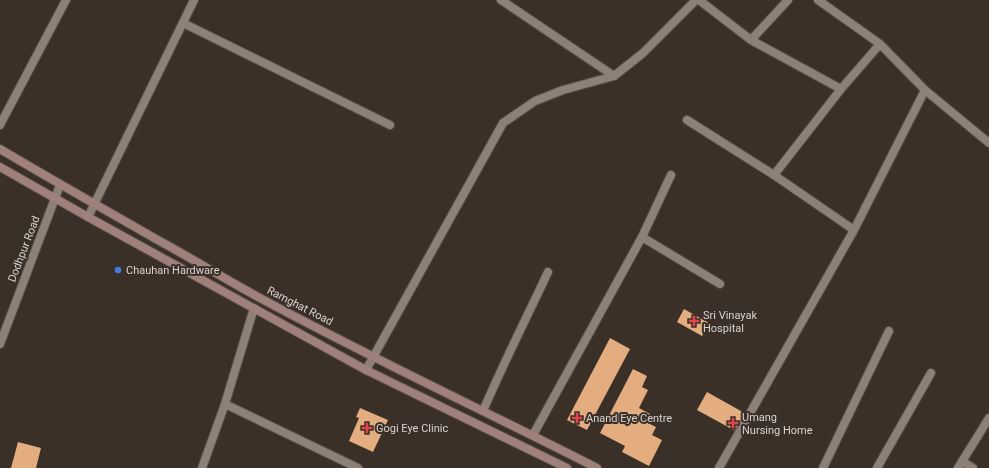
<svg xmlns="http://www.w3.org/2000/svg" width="989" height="468" font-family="Roboto,sans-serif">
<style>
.building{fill:#e4ad80}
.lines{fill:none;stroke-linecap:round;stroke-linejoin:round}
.minor-casing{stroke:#554c46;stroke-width:10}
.tertiary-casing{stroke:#554c46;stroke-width:10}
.secondary-casing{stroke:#554c46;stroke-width:10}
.minor{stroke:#8d8177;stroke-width:8}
.tertiary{stroke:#8d8177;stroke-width:8}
.secondary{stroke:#9f807b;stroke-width:8}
.shop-dot{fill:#3f7fe0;stroke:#3a3028;stroke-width:1.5}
.health-dot{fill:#e0444e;stroke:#3a3028;stroke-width:1.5}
.labels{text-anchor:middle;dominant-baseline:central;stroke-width:4;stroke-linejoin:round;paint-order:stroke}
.street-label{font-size:11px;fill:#d9d2cd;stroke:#3a3028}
.poi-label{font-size:11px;fill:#d9d2cd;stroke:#3a3028;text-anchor:start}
</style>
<rect width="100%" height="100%" fill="#3a3028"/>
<!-- building -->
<path class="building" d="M684 309 709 323 702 336 677 322Z
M610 338 630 349 587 430 567 420Z
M633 369 647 376 642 387 648 390 639 408 650 414 646 422 656 427 652 435 662 440 649 466 622 452 625 446 600 433Z
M707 392 748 415 739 433 697 410Z
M360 408 388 420 373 452 349 441 359 418 356 417Z
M18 442 41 448 36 468H11Z"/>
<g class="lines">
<defs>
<path id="minor" d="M501 0 614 76
M699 0 751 40 841 89
M183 23 390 125
M751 40 788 0
M925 90 989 143
M687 120 774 175 854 230
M0 125 66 0
M774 175 841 89 880 44
M88 217 194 0
M642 237 720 284
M225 404 358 468
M483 411C503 364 526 319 548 272
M533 435 642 237 671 175
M962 461 973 468
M202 468 225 404 254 308
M719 468 854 230 925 90 880 44 818 0
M823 468 889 331
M877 468 931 373
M958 468 989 418"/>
<path id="tertiary" d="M0 344 60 185
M366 370 503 123 535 101 563 90 614 76 643 53 696 0"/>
<path id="secondary" d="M0 149C52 180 104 209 156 239 191 258 225 279 260 298 371 358 485 411 597 468
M0 167 88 217 366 370 567 468"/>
</defs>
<!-- minor casing -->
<use href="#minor" class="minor-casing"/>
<!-- tertiary casing -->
<use href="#tertiary" class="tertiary-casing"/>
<!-- secondary casing -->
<use href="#secondary" class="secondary-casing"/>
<!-- minor -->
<use href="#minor" class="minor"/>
<!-- tertiary -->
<use href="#tertiary" class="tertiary"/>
<!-- secondary -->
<use href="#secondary" class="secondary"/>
</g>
<!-- markers -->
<circle class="shop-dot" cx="118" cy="270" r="4"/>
<g class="health-dot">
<path d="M692 315h4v4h4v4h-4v4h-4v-4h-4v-4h4z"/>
<path d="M575 412h4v4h4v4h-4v4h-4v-4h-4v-4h4z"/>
<path d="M731 417h4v4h4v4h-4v4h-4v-4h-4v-4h4z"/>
<path d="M365 422h4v4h4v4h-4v4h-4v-4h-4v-4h4z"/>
</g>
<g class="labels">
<!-- street labels -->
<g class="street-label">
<text transform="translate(24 249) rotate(-69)">Dodhpur Road</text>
<text transform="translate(300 306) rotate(27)">Ramghat Road</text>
</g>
<!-- poi labels -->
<g class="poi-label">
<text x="126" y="270">Chauhan Hardware</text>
<text x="703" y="315">Sri Vinayak<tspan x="703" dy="13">Hospital</tspan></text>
<text x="742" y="417">Umang<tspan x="742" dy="13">Nursing Home</tspan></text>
<text x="586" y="418">Anand Eye Centre</text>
<text x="376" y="428">Gogi Eye Clinic</text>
</g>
</g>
</svg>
